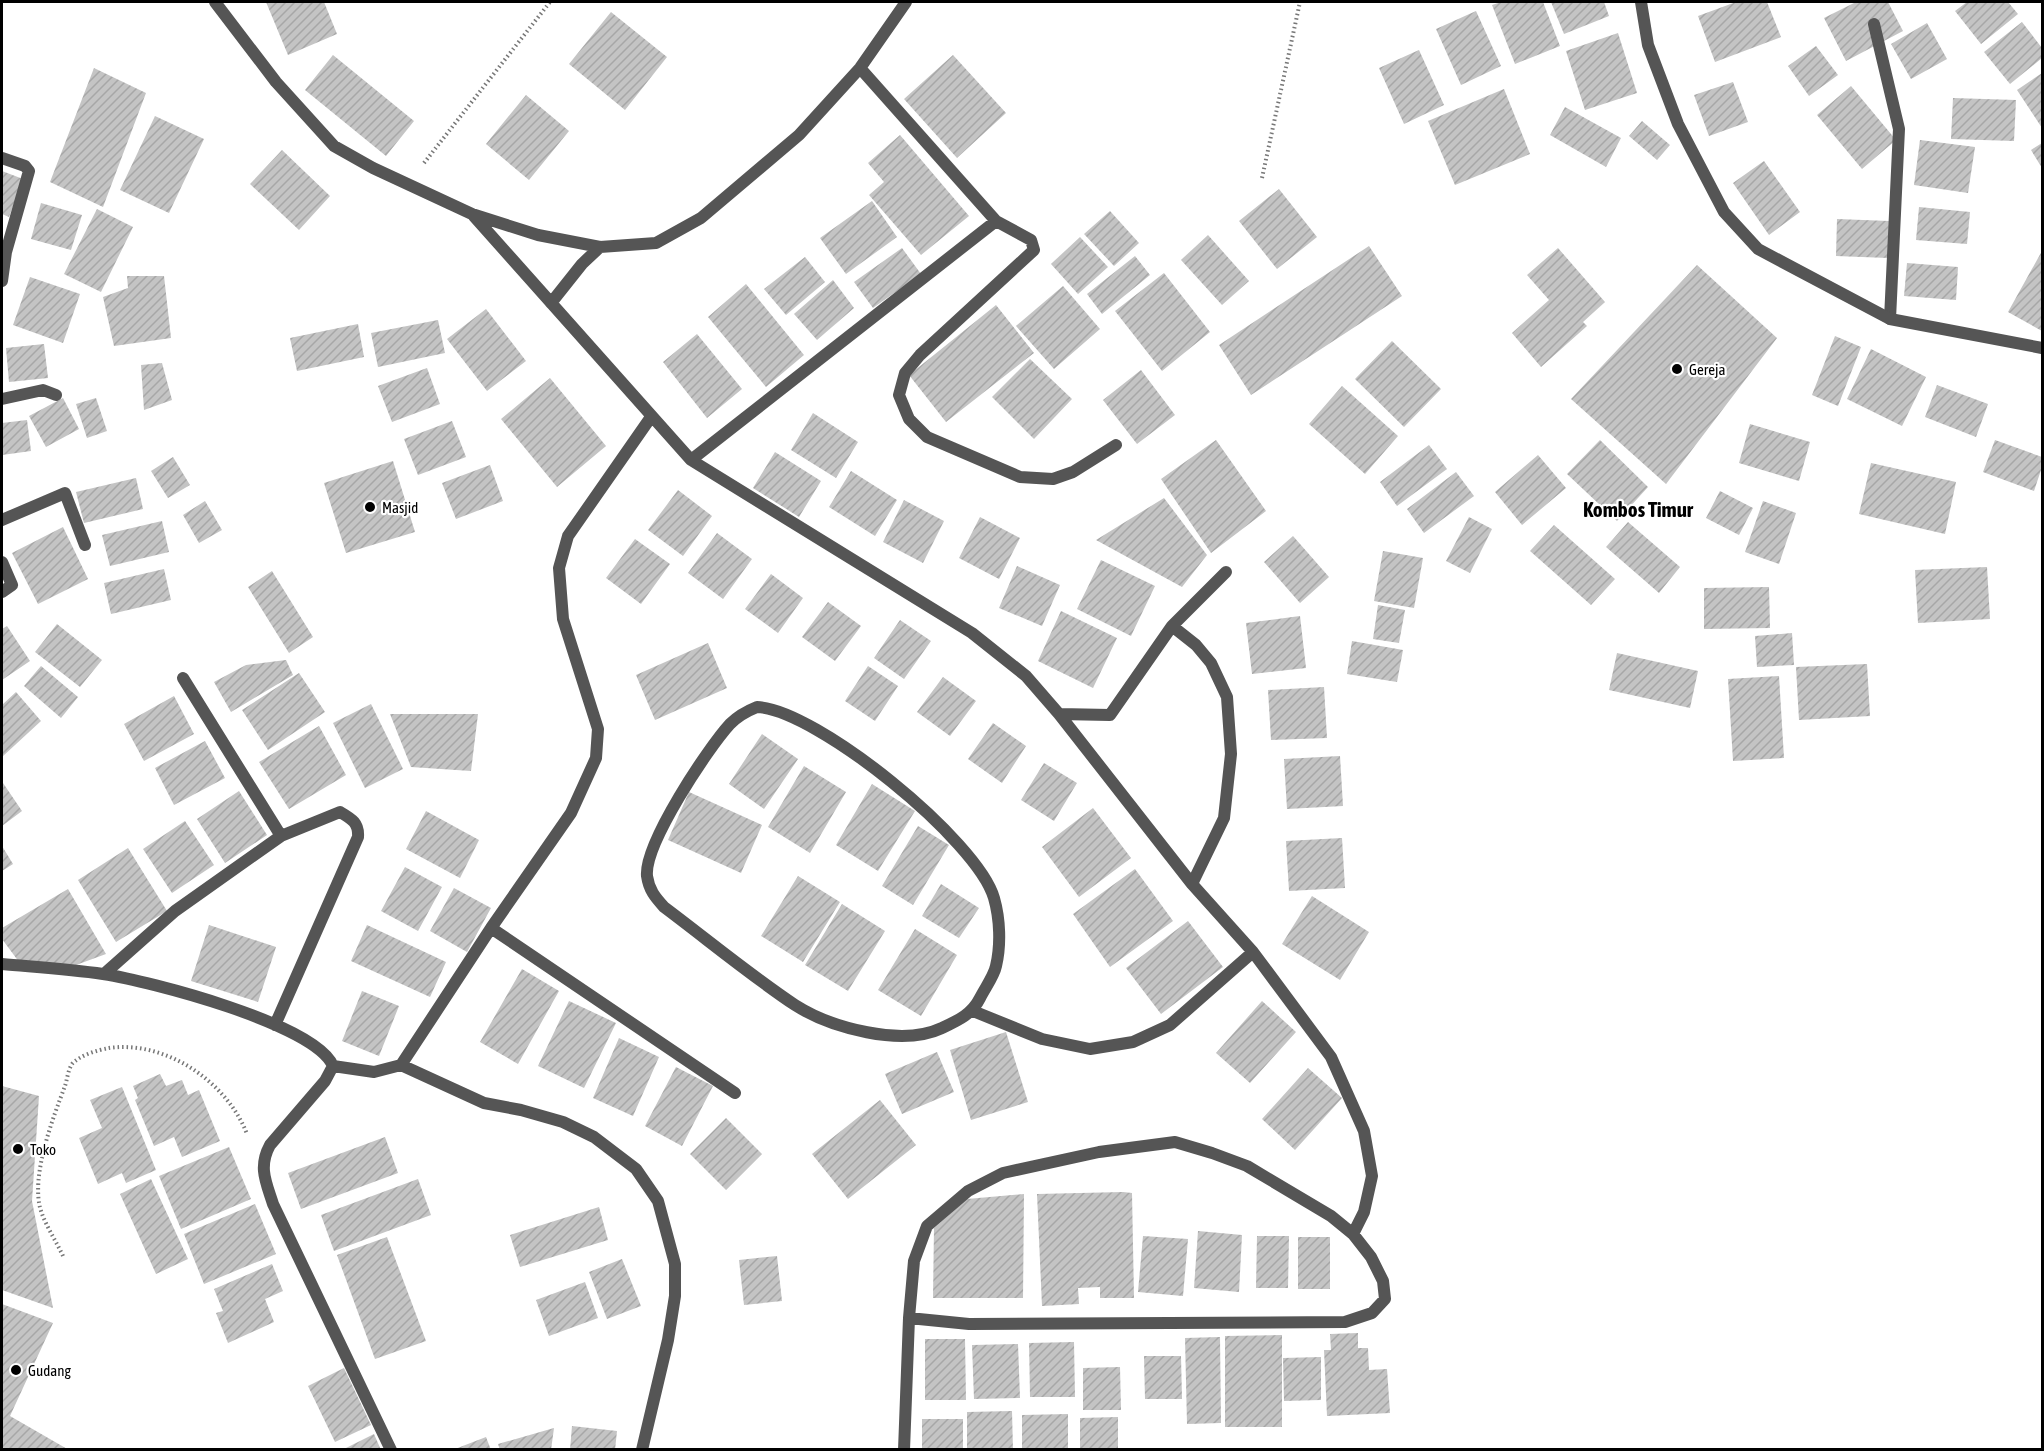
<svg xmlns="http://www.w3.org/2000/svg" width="2044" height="1451" font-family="'Asap Condensed',sans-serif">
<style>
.building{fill:url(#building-hatch)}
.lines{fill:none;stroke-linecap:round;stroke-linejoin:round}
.path{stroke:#777;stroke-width:4;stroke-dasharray:1.5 3;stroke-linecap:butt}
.service{stroke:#555;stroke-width:12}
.minor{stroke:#555;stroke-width:12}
.tertiary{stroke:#555;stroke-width:12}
.poi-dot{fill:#000;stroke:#fff;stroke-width:2}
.labels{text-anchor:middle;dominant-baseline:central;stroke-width:4.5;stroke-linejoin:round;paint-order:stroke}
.poi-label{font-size:15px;fill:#000;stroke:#fff;text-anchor:start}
.district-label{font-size:21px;font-weight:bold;fill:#000;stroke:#fff}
</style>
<defs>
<pattern id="building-hatch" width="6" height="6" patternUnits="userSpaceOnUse" patternTransform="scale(1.5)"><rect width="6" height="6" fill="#c4c4c4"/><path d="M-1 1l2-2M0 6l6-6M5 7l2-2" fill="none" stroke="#a7a7a7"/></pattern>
</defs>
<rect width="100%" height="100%" fill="#fff"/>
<!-- building -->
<path class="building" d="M266 2H324L337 34 288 55Z
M1501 2H1543L1560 46 1515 64 1492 5Z
M1551 2H1604L1609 16 1564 34Z
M1736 2H1767L1781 37 1715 62 1698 16Z
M1856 2H1888L1903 31 1846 61 1824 18Z
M1967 2H2008L2018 14 1981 44 1955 11Z
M1476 11 1501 66 1461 85 1436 29Z
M611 12 667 57 625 110 569 64Z
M2022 22 2042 48V58L2010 84 1984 52Z
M1927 23 1947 59 1911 79 1891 44Z
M1618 33 1637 93 1585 110 1566 51Z
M1816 46 1838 75 1809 96 1788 66Z
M1419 50 1444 105 1404 124 1379 68Z
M333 55 414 121 386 156 305 90Z
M953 55 1006 113 957 158 904 99Z
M94 68 146 93 103 207 50 182Z
M2042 73V128L2017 90Z
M1733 82 1748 122 1709 136 1694 95Z
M1851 86 1896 140 1862 169 1817 115Z
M1504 89 1530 154 1455 185 1428 121Z
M526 95 569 131 529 180 486 144Z
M1953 98 2016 100 2014 141 1951 139Z
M1565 107 1621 138 1606 167 1550 135Z
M155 116 204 139 169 213 120 190Z
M1642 121 1670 145 1657 160 1629 136Z
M900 135 969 216 921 255 869 195 884 182 868 163Z
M1920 140 1975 147 1968 193 1914 185Z
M2042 143V168L2031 150Z
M282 150 330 196 299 230 250 184Z
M1764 161 1800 212 1769 235 1733 183Z
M2 171 23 179 9 217 2 214Z
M1279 189 1317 237 1277 269 1239 221Z
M872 201 897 237 846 274 820 238Z
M41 203 82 215 71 250 31 239Z
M1919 207 1970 212 1967 244 1916 240Z
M97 209 133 227 101 292 64 274Z
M1110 211 1139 243 1114 266 1084 234Z
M1837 219 1889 221 1888 258 1836 256Z
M1208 235 1249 281 1222 305 1181 260Z
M1080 237 1108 267 1078 294 1051 264Z
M1369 246 1402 296 1251 395 1219 345Z
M902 248 921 274 873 308 854 282Z
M1558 248 1605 302 1583 322 1587 326 1541 367 1512 333 1549 300 1527 275Z
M2042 251V331L2008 312Z
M1135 256 1150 275 1102 314 1087 294Z
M805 257 825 282 786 315 764 289Z
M1907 263 1958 267 1956 300 1904 296Z
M1697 265 1777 338 1666 484 1571 399Z
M1164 273 1210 332 1162 371 1115 311Z
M127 276H164L171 338 114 346 103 297 128 288Z
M30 277 80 294 63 343 13 325Z
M833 280 854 308 817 340 794 314Z
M746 284 804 355 766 387 708 317Z
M1063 286 1100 329 1054 369 1016 326Z
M996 305 1034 353 946 422 909 375Z
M486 309 526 361 487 391 447 339Z
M438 320 445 353 378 367 371 333Z
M358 324 364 357 297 371 290 338Z
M697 334 742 389 707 418 663 362Z
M1835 336 1861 347 1838 406 1812 395Z
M1392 341 1441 389 1404 427 1355 379Z
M44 344 48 378 9 382 6 348Z
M1871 349 1926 377 1902 426 1847 399Z
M1030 359 1072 399 1034 439 992 397Z
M162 363 172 400 144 410 141 365Z
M427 368 440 404 392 422 378 386Z
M1141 370 1175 415 1137 444 1103 400Z
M550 378 606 446 557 487 501 419Z
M1937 385 1988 404 1976 437 1925 417Z
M1342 386 1398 436 1365 474 1309 424Z
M63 398 79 429 46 447 29 416Z
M96 398 107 431 87 438 76 404Z
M813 413 858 442 836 478 791 450Z
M27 420 31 451 2 455V423Z
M452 421 466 457 418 475 404 439Z
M1750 424 1810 442 1799 481 1739 463Z
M1216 440 1266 511 1211 553 1161 479Z
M1600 440 1648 487 1617 521 1567 474Z
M1995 440 2042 457V467L2034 491 1983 472Z
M1429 445 1447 469 1397 506 1380 482Z
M775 452 821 481 799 517 753 488Z
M1538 455 1566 488 1522 525 1495 492Z
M173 457 190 485 168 498 151 471Z
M393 461 415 532 346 553 324 483Z
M1871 463 1956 482 1945 534 1859 514Z
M490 465 503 501 456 519 442 483Z
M851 471 897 500 875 536 829 507Z
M1456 472 1474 496 1424 533 1407 509Z
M136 478 143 509 84 523 76 492Z
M678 490 712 516 683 556 648 530Z
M1720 491 1753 508 1739 535 1706 518Z
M1164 498 1207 555 1182 587 1096 540Z
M904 500 944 521 923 563 883 542Z
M205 501 222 530 199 543 183 515Z
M1763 501 1796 513 1779 564 1745 552Z
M980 517 1020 538 999 579 959 558Z
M1469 517 1492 529 1470 573 1446 561Z
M162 521 169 552 110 566 102 535Z
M1628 522 1680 567 1659 593 1606 547Z
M1554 525 1615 579 1591 605 1530 551Z
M63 527 88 579 38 604 12 553Z
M717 533 752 559 723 599 688 573Z
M1293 536 1329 577 1300 603 1264 562Z
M635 539 670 564 641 604 606 578Z
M1383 551 1423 558 1414 608 1374 601Z
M1101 560 1155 586 1131 636 1077 609Z
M1017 566 1060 585 1042 626 999 608Z
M1987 567 1990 619 1918 623 1915 570Z
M164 569 171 600 111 614 104 583Z
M272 571 313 637 289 653 248 587Z
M771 574 803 598 778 633 745 609Z
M1769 587 1770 628 1704 629V588Z
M828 602 861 626 835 661 802 637Z
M1378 605 1405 610 1399 643 1373 639Z
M1061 611 1117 638 1093 688 1038 661Z
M1300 616 1306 668 1252 674 1246 623Z
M900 620 931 641 904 679 874 658Z
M57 624 102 660 80 687 35 652Z
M7 626 30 661 2 680V629Z
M1792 633 1794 665 1757 667 1755 636Z
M1352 641 1403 650 1397 682 1347 674Z
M708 643 727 688 655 720 636 675Z
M1617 653 1698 671 1690 708 1609 690Z
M286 660 293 675 231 712 214 682 246 665Z
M1867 664 1870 716 1799 720 1796 667Z
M41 666 78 697 61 718 24 686Z
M868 666 898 686 875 721 845 701Z
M299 673 325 712 268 750 242 710Z
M1779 676 1784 758 1733 761 1728 679Z
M943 677 976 701 950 736 917 712Z
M1324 687 1327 738 1271 740 1268 690Z
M16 692 41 721 2 757V705Z
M174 696 194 734 144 761 124 724Z
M371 704 403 769 365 788 333 723Z
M390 714H478L471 771 411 767Z
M993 723 1026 746 1002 783 968 759Z
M319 726 346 775 289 809 259 762Z
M762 734 798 759 764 809 729 784Z
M205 741 225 778 174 805 155 768Z
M1340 756 1343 806 1287 809 1284 759Z
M1044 763 1077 783 1054 821 1021 800Z
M804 766 846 792 810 853 768 827Z
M3 783 22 811 2 826V784Z
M872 784 915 811 878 871 836 845Z
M239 791 267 835 225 863 197 819Z
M689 792 762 825 741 873 668 840Z
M1093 808 1131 858 1079 897 1042 847Z
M426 811 479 840 460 878 406 849Z
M185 821 214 865 172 893 143 849Z
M918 826 949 845 913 905 882 886Z
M1342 838 1345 888 1289 891 1286 841Z
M2 846 13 864 2 871Z
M128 848 167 911 116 942 78 880Z
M405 867 442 887 418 931 381 911Z
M1135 869 1173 921 1110 967 1073 914Z
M798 876 840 902 803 962 761 936Z
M941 884 979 908 959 938 922 916Z
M454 888 491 908 467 952 430 931Z
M68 889 106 954 76 965 19 962 2 939V928Z
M1312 896 1369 932 1340 980 1282 944Z
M842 904 885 931 848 991 805 965Z
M1188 921 1223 967 1161 1014 1126 968Z
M209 925 276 947 258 1002 191 981Z
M367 925 446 962 430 997 351 961Z
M915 929 957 955 921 1016 878 990Z
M522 969 559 991 518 1064 480 1042Z
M362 991 399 1006 379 1056 342 1041Z
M569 1001 616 1023 584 1088 538 1066Z
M1262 1001 1296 1032 1250 1083 1216 1053Z
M1006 1032 1028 1102 971 1120 950 1050Z
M619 1038 659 1057 633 1116 593 1098Z
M937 1052 954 1092 902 1114 885 1074Z
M676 1067 713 1086 682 1146 645 1126Z
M1308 1068 1342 1098 1295 1150 1262 1119Z
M160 1074 166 1086 182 1080 188 1095 199 1090 220 1141 182 1157 174 1137 154 1146 135 1100 138 1098 133 1086Z
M2 1086 39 1096 32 1201 53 1308 2 1290Z
M122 1087 156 1170 126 1183 122 1173 98 1184 79 1138 102 1128 90 1100Z
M880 1100 916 1145 848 1199 812 1154Z
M726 1118 762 1154 726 1190 690 1154Z
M385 1137 398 1173 301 1209 288 1173Z
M229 1147 251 1199 181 1229 159 1176Z
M151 1179 188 1259 156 1274 120 1194Z
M418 1179 431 1215 334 1251 321 1215Z
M1123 1192 1132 1193 1134 1298H1100V1287L1078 1288 1079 1304 1042 1306 1037 1194Z
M1024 1194 1023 1298H933L934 1228 967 1199Z
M255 1204 276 1254 204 1284 184 1234Z
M599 1207 608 1240 520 1267 510 1235Z
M1198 1231 1242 1235 1239 1292 1194 1288Z
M1143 1236 1188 1239 1183 1296 1138 1292Z
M1257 1236H1289L1288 1288H1256Z
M387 1237 426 1341 375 1359 337 1255Z
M1298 1237H1330V1289H1298Z
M777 1256 782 1301 744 1305 739 1260Z
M622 1259 641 1306 607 1319 589 1272Z
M272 1264 283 1291 265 1299 274 1322 228 1343 216 1313 223 1311 214 1289Z
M585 1282 598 1318 549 1336 536 1300Z
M2 1304 53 1323 10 1416 69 1450H2Z
M1358 1333V1348H1368L1369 1370 1387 1369 1390 1413 1327 1416 1324 1350H1331L1330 1334Z
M1282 1335V1427H1225V1336Z
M1220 1337 1221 1423 1187 1424 1185 1338Z
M925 1339H965L966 1400H925Z
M1074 1342 1075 1397H1030L1029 1343Z
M1018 1344 1020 1398 974 1399 972 1345Z
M1144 1356H1181L1182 1399H1145Z
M1321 1357V1400L1284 1401 1283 1358Z
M1120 1367 1121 1410H1083V1368Z
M344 1368 371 1425 335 1442 308 1386Z
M1012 1411 1013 1450H967V1412Z
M1068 1414V1450H1022V1415Z
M1118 1417V1450H1080V1418Z
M922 1419H963V1450H922Z
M572 1426 617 1431 615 1450H570Z
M554 1428 551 1450H500L498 1444Z
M374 1434 381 1450H342Z
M486 1437 491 1450H455V1449Z"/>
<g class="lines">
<!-- path -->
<path class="path" d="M424 163 550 2
M1262 178 1300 2
M63 1256C56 1241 46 1226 41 1211 30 1177 53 1118 65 1086 67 1080 68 1070 72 1064 80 1055 98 1050 109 1048 166 1040 227 1082 247 1134"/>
<!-- service -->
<path class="service" d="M1874 24 1899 129 1890 319"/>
<!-- minor -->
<path class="minor" d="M215 2 276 82 334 146 373 168 472 214 538 235 600 247 656 243 701 218 799 135 860 68 906 2
M2 158 25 166 29 171 6 252 2 281
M472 214 691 460 972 633 1026 676 1059 714 1192 884 1253 952 1331 1057 1364 1131 1372 1176 1364 1212 1353 1234
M996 221 1031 240 1034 250 920 355 905 373 899 395 909 419 927 437 1020 477 1053 479 1073 472 1116 445
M551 303 582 264 600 247
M2 399 43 390 56 395
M691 460 996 221 860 68
M2 520 65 493 85 545
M2 562 12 585 2 592
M1172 626 1196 645 1211 663 1227 697 1231 754 1224 818 1192 884
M183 678 281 836
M757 707C816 709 978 841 994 898 1000 919 1001 945 996 966 994 976 985 988 980 998 972 1014 959 1020 942 1028 902 1047 831 1028 795 1005 750 975 708 940 664 907 655 897 649 890 647 876 644 844 708 748 730 724 738 716 747 711 757 707Z
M1059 714 1110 715 1172 626 1226 572
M491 928 735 1093
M2 964C35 967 69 969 103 974 149 981 316 1024 333 1066L325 1081 270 1145C258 1167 266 1182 273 1204L391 1450
M104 974 175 911 281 836 340 812C352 819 359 823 358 837L275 1025
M973 1011 1042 1039 1090 1049 1133 1042 1170 1025 1253 952
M401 1065 491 928 571 813 596 758 598 729 563 619 559 568 568 536 651 417
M333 1066 374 1072 401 1065 484 1103 521 1110 563 1122 594 1137 636 1169 658 1201 675 1264V1296L668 1340 642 1450
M904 1450 909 1318 914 1261 927 1226 968 1191 1003 1173 1099 1152 1175 1142 1212 1153 1247 1166 1331 1216 1353 1234 1371 1257 1383 1281 1385 1299 1372 1313 1345 1322 969 1324 909 1318"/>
<!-- tertiary -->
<path class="tertiary" d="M1641 2 1648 45 1678 124 1724 212 1758 249 1890 319 2042 348"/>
</g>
<!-- markers -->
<g class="poi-dot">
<circle cx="1677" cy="369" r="6"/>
<circle cx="370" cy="507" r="6"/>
<circle cx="18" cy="1149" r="6"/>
<circle cx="16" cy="1370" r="6"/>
</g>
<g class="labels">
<!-- poi labels -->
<g class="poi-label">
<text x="1689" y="369">Gereja</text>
<text x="382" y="507">Masjid</text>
<text x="30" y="1149">Toko</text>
<text x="28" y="1370">Gudang</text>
</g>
<!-- district labels -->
<g class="district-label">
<text x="1638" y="509">Kombos Timur</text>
</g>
</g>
<!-- border -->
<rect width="2044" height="1451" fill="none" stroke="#000000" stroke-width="6"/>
</svg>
